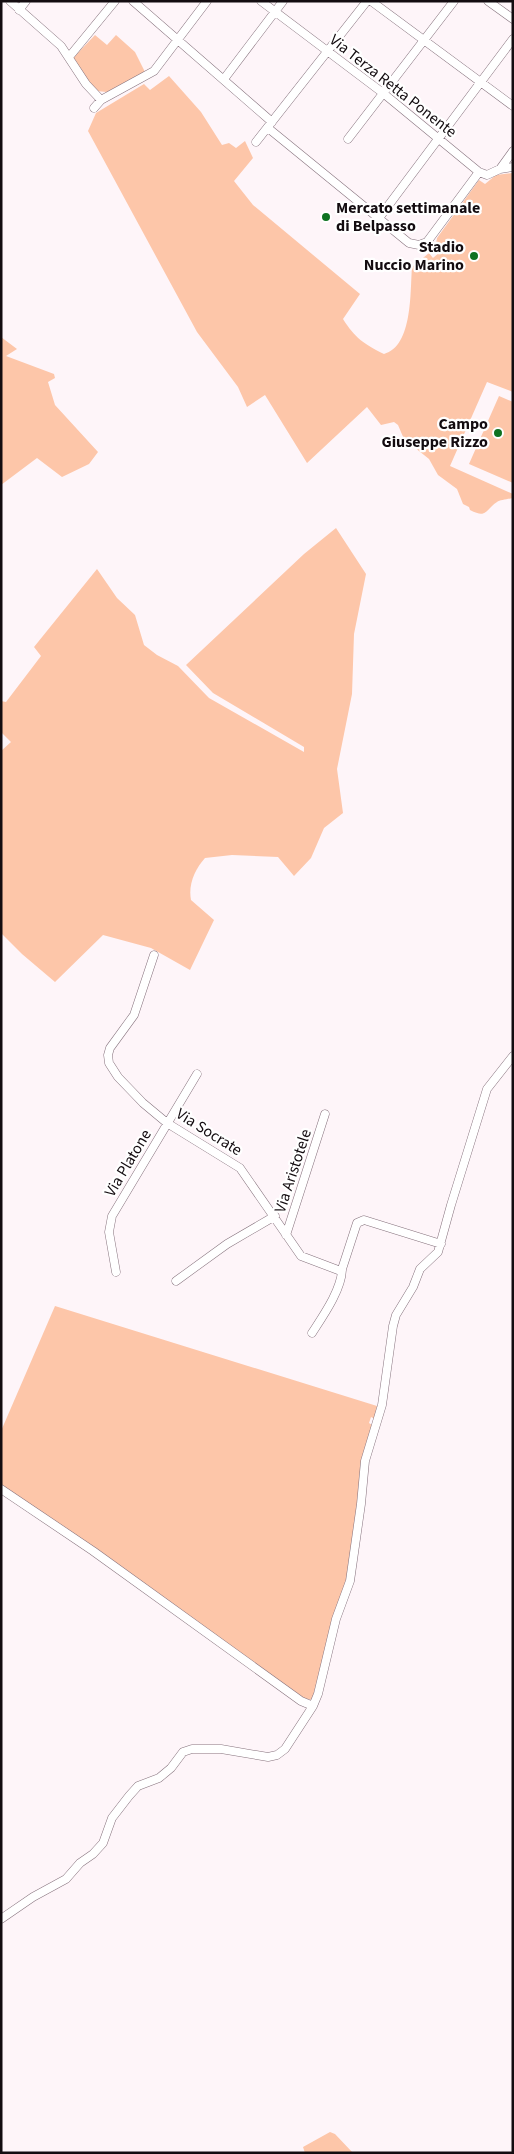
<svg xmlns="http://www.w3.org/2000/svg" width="514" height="2154" font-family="'Source Sans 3',sans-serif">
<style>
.green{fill:#fdc6a9}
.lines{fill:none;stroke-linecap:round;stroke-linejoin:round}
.street-casing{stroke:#86727d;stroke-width:9}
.street{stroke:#fff;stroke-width:8}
.poi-dot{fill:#0e7221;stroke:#fff;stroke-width:2}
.labels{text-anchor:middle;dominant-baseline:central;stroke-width:4.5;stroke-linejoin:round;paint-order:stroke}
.street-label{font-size:16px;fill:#130c10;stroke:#fff}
.poi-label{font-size:16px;font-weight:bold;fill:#130c10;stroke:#fff;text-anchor:end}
</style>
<rect width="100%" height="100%" fill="#fef5f9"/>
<!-- green -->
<path class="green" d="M95 35 107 45 116 35 135 52 145 72 107 92 96 91 74 62 73 58Z
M169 76 201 112 222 145 229 143 236 148 245 141 253 158 234 181 253 205 360 294 343 319C355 338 364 344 384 354 413 346 410 292 412 267L429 253 433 258 441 251 436 244 437 238 479 180 485 184 496 175 513 173V392L487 382 450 466 513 494V498C508 499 500 500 497 502 485 510 487 519 470 510L469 507 463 504 457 489 438 475 429 459 404 439 398 425 394 422 381 425 367 407 307 463 265 395 247 407 238 387 197 332 88 131 96 113 144 84 150 90Z
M1 337 17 349 6 356 54 374 55 378 48 382 55 405 98 452 89 464 62 477 37 458 1 485Z
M499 396 513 402V483L469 464Z
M336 528 366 574 354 634 352 694 337 769 343 813 324 828 311 858 294 876 278 857 232 855 205 858C195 869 188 885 191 900L214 920 190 970 151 948 103 935 55 982 22 954 1 933V751L11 742 1 732V701L6 702 41 656 34 647 97 569 117 598 135 615 144 645 157 655 178 666 209 698 304 752V747L213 693 186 665 304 554Z
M55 1306 377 1406 375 1419 371 1417 369 1423 372 1425 359 1499 347 1580 334 1618 312 1700 302 1698 210 1631 30 1507 1 1484V1431Z
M330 2132 335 2134 353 2153H305L303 2147Z"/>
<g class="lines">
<defs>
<path id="street" d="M10 1 61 46 86 84 101 100
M133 1 272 122
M261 1 383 93 479 172 487 175 500 169 513 167
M371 1 513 106
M488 1 513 19
M19 10 26 1
M69 57 115 1
M224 79 283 1
M94 108 101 100 154 71 207 1
M268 128 409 243 419 245 427 242 479 172
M348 139 454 1
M256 142 367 1
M500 169 513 151
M379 218 513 39
M154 955 134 1015 110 1048 108 1055 109 1063 118 1077 143 1103 167 1123 240 1168 301 1256 338 1270 342 1269 357 1223 364 1220 441 1244
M286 1235 325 1114
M116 1272 109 1232 112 1216 197 1074
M176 1281 227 1244 275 1216
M312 1333C323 1316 342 1289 342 1269
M1 1489 93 1551 301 1701 313 1706
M1 1919 33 1897 66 1879 80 1863 93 1854 103 1843 112 1818 129 1796 138 1786 159 1778 171 1768 183 1752 192 1749H221L268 1757 277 1755 285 1749 313 1706 318 1694 336 1619 350 1581 361 1504 365 1461 382 1405 393 1326 396 1315 413 1287 420 1269 438 1252 451 1205 487 1089 513 1056"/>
</defs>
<!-- street casing -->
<use href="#street" class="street-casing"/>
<!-- street -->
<use href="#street" class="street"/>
</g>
<!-- markers -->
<g class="poi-dot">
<circle cx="326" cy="217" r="5"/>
<circle cx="474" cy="256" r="5"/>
<circle cx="498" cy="433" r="5"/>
</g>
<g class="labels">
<!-- street labels -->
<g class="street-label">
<text transform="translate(393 86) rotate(38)">Via Terza Retta Ponente</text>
<text transform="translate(209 1132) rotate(32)">Via Socrate</text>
<text transform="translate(128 1163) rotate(-59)">Via Platone</text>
<text transform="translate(293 1171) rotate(-72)">Via Aristotele</text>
</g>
<!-- poi labels -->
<g class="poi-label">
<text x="336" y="208" text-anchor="start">Mercato settimanale<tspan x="336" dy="18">di Belpasso</tspan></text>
<text x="464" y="247">Stadio<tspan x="464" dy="18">Nuccio Marino</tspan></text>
<text x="488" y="424">Campo<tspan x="488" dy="18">Giuseppe Rizzo</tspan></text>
</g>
</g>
<!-- border -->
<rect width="514" height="2154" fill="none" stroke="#130c10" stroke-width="5"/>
</svg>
